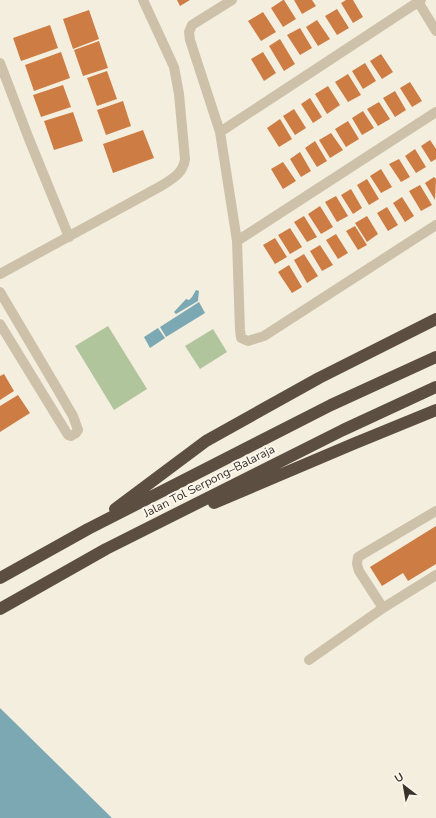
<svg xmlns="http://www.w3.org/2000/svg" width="436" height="818" font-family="'Nunito Sans',sans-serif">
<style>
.green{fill:#b1c59d}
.water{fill:#7ca8b4}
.building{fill:#cd7d44}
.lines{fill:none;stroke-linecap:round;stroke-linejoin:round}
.minor{stroke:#cec1a9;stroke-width:10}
.highway{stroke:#5c4e40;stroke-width:12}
.labels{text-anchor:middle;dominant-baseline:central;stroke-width:4;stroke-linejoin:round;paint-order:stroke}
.street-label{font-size:12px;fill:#3b322a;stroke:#fbf7ec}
</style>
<rect width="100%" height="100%" fill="#f4eedf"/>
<!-- green -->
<path class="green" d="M108 326 147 389 114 410 75 346Z
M213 329 227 352 200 369 185 346Z"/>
<!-- water -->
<path class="water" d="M196 290 199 291 198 301 176 314 174 312 186 299 189 300 192 297Z
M199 302 205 313 166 337 160 327Z
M158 328 165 338 150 348 144 337Z
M0 708 112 818H0Z"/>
<!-- building -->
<path class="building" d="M177 0H190L180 6Z
M283 0H284L296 19 283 27 271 8Z
M294 0H312L316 6 302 14Z
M346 0H353L363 17 353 23 341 3Z
M337 9 349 28 337 35 325 16Z
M89 10 99 39 73 49 63 19Z
M263 12 276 32 261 41 248 21Z
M317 20 330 39 318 46 306 27Z
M50 25 58 48 21 61 13 38Z
M300 28 312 48 300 55 287 35Z
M280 39 295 64 284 71 269 46Z
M99 41 108 68 83 76 74 50Z
M61 52 70 78 34 91 25 65Z
M263 52 276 73 264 81 251 59Z
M381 54 393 72 382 79 370 61Z
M365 63 376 81 363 89 352 71Z
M107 71 117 99 97 106 87 78Z
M348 74 361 95 348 102 335 82Z
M410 82 422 101 412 107 400 88Z
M63 85 71 107 41 117 33 95Z
M328 86 340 105 327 114 315 94Z
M395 91 406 110 395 117 383 98Z
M310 98 322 117 313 123 301 104Z
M123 101 131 126 106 135 97 110Z
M379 102 390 119 378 126 367 109Z
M294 109 306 128 295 135 283 116Z
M363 111 374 128 362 135 352 118Z
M73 112 83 141 54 150 44 121Z
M280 119 292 139 279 147 267 128Z
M348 121 359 139 346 147 335 129Z
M143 130 154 158 113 173 103 144Z
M331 133 343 150 330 158 319 140Z
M430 140 436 149V159L431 162 421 146Z
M315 141 327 161 317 167 305 148Z
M415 149 426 167 416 173 405 156Z
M300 152 311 171 301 177 290 159Z
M399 159 410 177 401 182 389 164Z
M283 162 296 181 283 189 271 169Z
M381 169 392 187 381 193 370 176Z
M434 177 436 179 435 200 425 183Z
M367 179 379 199 369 205 357 185Z
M420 185 432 205 421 211 409 191Z
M351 189 362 208 353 214 341 195Z
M336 196 348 216 337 222 325 202Z
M402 197 414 216 405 222 393 203Z
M320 206 333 227 321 234 308 214Z
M387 207 398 225 388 231 377 213Z
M304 216 317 237 307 242 294 222Z
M367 216 378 234 367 242 355 223Z
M355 226 367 245 358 250 346 231Z
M290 228 302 247 290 254 278 235Z
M336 234 348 253 338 259 326 240Z
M275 238 287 257 275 264 263 245Z
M320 245 333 265 322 271 310 251Z
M304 254 318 276 307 283 294 260Z
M289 265 302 287 292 293 278 272Z
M4 374 14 391 0 400V376Z
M18 395 30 413 0 432V406Z
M436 526V564L408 581 403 573 382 586 370 567Z"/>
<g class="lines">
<!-- minor -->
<path class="minor" d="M232 0 192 25 189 32 190 40 220 132 237 241 240 330 241 338 248 341 264 336 436 225
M417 0 436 31
M0 63 29 139 69 237
M220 132 421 0
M237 241 436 112
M0 274 161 186C172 179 183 174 185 159L179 94 174 67 143 0
M0 292 55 385 73 416 78 430 76 433 71 436 68 435 0 324
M383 608 359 571 357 564 358 557 436 511
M309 660 383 608 436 575"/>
<!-- highway -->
<path class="highway" d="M214 503 353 444 436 410
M115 509 206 441 319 378 436 319
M0 578 88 529 331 405 436 357
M0 609 106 549 343 430 436 387"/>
</g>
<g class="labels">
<!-- street labels -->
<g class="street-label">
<text transform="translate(209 481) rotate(-27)">Jalan Tol Serpong–Balaraja</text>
</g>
</g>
<!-- north arrow -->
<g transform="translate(404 786) rotate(329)" stroke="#fbf7ec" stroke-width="3" paint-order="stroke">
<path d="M0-3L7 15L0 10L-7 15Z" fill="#3b322a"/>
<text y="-6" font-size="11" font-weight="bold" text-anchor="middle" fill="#3b322a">U</text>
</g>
</svg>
